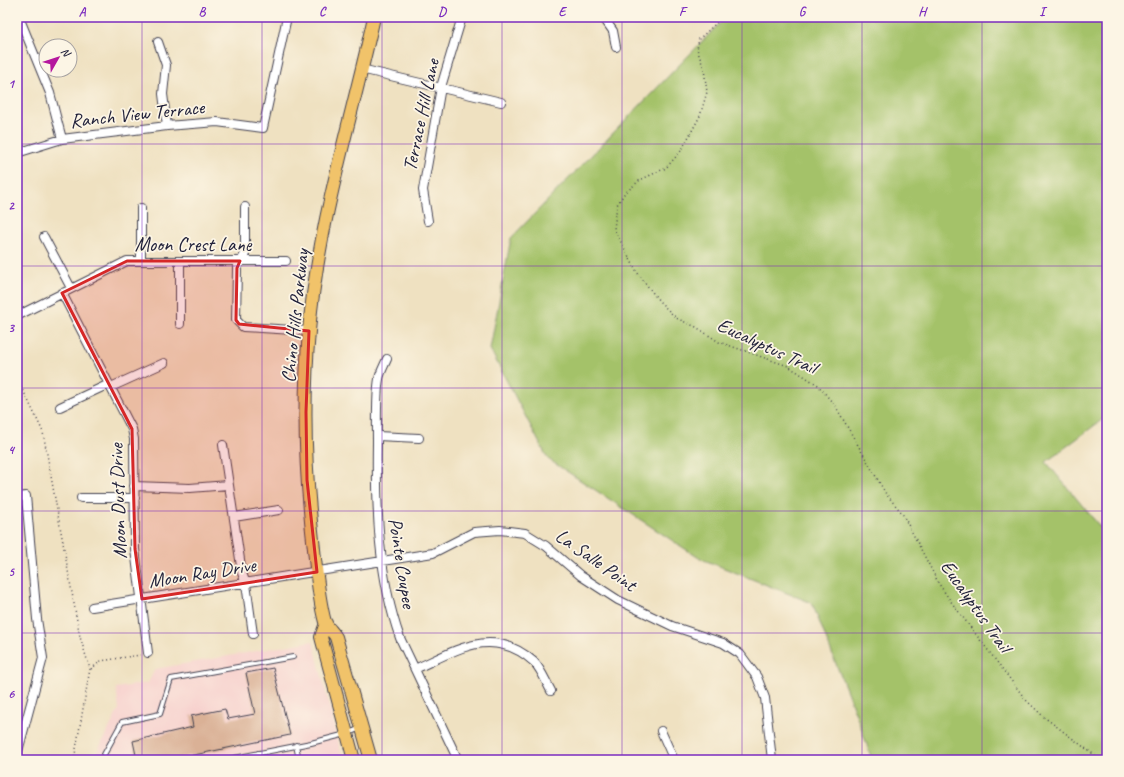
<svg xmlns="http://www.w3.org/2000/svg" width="1124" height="777" font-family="Caveat,sans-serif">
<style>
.built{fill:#f7d0cd}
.green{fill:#a4c269;stroke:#637252}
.building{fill:#dab196}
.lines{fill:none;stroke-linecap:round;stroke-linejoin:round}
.lane-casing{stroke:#413f4f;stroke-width:6}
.street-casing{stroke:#413f4f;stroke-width:10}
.primary-casing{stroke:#413f4f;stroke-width:14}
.path{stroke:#413f4f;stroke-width:1.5;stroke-dasharray:1 3;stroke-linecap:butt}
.lane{stroke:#fff;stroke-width:4}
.street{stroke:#fff;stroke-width:8}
.primary{stroke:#f1c36a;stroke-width:12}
.marked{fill:#d62828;fill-opacity:0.2;stroke:#d62828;stroke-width:3;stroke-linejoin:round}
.grid{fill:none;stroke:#7b2cbf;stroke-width:1;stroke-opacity:0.55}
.labels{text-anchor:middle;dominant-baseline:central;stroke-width:3.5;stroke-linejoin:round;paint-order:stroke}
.street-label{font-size:20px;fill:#22223b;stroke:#fcf5e5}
.neatline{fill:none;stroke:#7b2cbf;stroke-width:1.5}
.grid-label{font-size:13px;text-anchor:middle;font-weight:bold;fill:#7b2cbf}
</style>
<rect width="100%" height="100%" fill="#fcf5e5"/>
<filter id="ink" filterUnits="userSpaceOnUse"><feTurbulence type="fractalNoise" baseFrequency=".025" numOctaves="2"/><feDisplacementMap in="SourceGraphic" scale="8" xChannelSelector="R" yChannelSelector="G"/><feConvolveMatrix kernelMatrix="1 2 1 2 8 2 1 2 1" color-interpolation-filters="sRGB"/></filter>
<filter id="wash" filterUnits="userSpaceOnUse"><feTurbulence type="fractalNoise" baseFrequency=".012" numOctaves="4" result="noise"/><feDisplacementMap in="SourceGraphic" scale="16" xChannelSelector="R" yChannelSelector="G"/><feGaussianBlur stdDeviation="0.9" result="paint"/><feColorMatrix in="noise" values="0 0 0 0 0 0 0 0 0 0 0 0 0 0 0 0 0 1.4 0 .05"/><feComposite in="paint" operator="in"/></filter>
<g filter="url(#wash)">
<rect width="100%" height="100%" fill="#efe1c1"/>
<!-- built -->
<path class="built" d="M313 641 343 760H93L119 709 116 688 148 683 155 669Z"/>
<!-- green -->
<path class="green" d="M726 17H1107V416L1046 462 1107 535V760H872L861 727 812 603 699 558 548 459 490 349 511 238Z"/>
<g id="blocks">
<!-- building -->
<path class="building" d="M273 668 290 735 170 760H137L133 741 193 727 191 716 225 709 228 719 255 714 246 673Z"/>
</g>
</g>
<g filter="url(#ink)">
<use href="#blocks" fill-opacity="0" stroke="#413f4f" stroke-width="1"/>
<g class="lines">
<defs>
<path id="lane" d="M296 745 299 760
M258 753 260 760
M101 760 122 722 160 714 171 679 293 657
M224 760 311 743 346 734 361 728"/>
<path id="street" d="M19 17 50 93 62 139
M603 17 613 31 616 47
M158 42 166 65 163 94 167 126
M361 69 501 102
M17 153 62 139 167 126 217 122 263 128 287 17
M245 207V254L237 268 236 320 243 327 309 331
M141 208V259
M428 221 423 190 441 87 462 17
M44 237 71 288
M62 293 132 429 134 439 135 549 148 653
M17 316 127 261H286
M180 324V261
M387 359C384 366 380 373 379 379 376 395 377 426 377 443 376 508 378 576 400 638L458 760
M111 387 164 363
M60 407 109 384
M377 436 419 438
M223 445 242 573 246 584 253 634
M134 486 190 488 228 485
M17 497 26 496 37 619 43 658 17 755
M81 498H135
M234 517 279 510
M92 607 433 553 474 532 500 530 525 533 546 546 581 576 618 600 672 626 723 643 740 654 757 677 765 698 772 760
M415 669C457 650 493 625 534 662 541 669 546 682 551 691
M661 731 674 760"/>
<path id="primary" d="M326 623 321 637 354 760
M371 760 336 637C333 632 327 627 325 622 318 597 316 566 313 540 305 471 303 400 309 331 318 224 351 121 374 17"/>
</defs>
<!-- lane casing -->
<use href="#lane" class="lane-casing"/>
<!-- street casing -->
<use href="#street" class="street-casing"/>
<!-- primary casing -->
<use href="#primary" class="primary-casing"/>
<!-- path -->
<path class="path" d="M723 17 699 39 697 49 704 69 707 92 700 116 681 151 666 168 640 180 624 194 617 205 614 229 637 272 659 301 676 318 696 327 719 342 788 366 818 385 836 407 886 494 902 513 939 584 952 603 1026 700 1044 717 1101 760
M17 380 27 398 43 432 80 637 90 669 74 760
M91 669 101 661 140 655"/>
<!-- lane -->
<use href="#lane" class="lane"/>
<!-- street -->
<use href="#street" class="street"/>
<!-- primary -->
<use href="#primary" class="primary"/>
</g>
</g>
<!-- marked area -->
<path class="marked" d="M127 261H240L237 268 236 320 239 324 309 331 306 412 307 480 317 572 142 599 135 549 132 429 62 293Z"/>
<!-- grid -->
<path class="grid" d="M142 17V760M262 17V760M382 17V760M502 17V760M622 17V760M742 17V760M862 17V760M982 17V760M17 144H1107M17 266H1107M17 388H1107M17 511H1107M17 633H1107"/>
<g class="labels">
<!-- street labels -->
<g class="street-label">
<text transform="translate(137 114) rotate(-6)">Ranch View Terrace</text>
<text transform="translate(421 115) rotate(-78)">Terrace Hill Lane</text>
<text x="193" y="244">Moon Crest Lane</text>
<text transform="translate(295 316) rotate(-84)">Chino Hills Parkway</text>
<text transform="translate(767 346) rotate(25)">Eucalyptus Trail</text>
<text transform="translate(118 501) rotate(-92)">Moon Dust Drive</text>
<text transform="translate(596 560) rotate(35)">La Salle Point</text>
<text transform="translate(402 563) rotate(81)">Pointe Coupee</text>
<text transform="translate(202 573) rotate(-9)">Moon Ray Drive</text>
<text transform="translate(976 606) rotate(55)">Eucalyptus Trail</text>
</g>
</g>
<!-- margin -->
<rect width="1124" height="777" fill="none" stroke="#fcf5e5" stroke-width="44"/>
<!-- north arrow -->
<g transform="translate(58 58) rotate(51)"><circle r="19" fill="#fcf5e5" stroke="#a5a1a1"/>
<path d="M0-3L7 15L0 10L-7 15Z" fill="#b5179e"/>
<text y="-6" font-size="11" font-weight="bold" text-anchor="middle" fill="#22223b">N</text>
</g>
<rect x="22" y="22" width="1080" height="733" class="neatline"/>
<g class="grid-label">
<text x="82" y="16">A</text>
<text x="202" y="16">B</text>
<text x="322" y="16">C</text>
<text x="442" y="16">D</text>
<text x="562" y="16">E</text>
<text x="682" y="16">F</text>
<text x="802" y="16">G</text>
<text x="922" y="16">H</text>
<text x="1042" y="16">I</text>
<text x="11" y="88">1</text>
<text x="11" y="210">2</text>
<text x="11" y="332">3</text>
<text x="11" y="454">4</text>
<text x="11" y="576">5</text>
<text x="11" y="698">6</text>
</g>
</svg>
